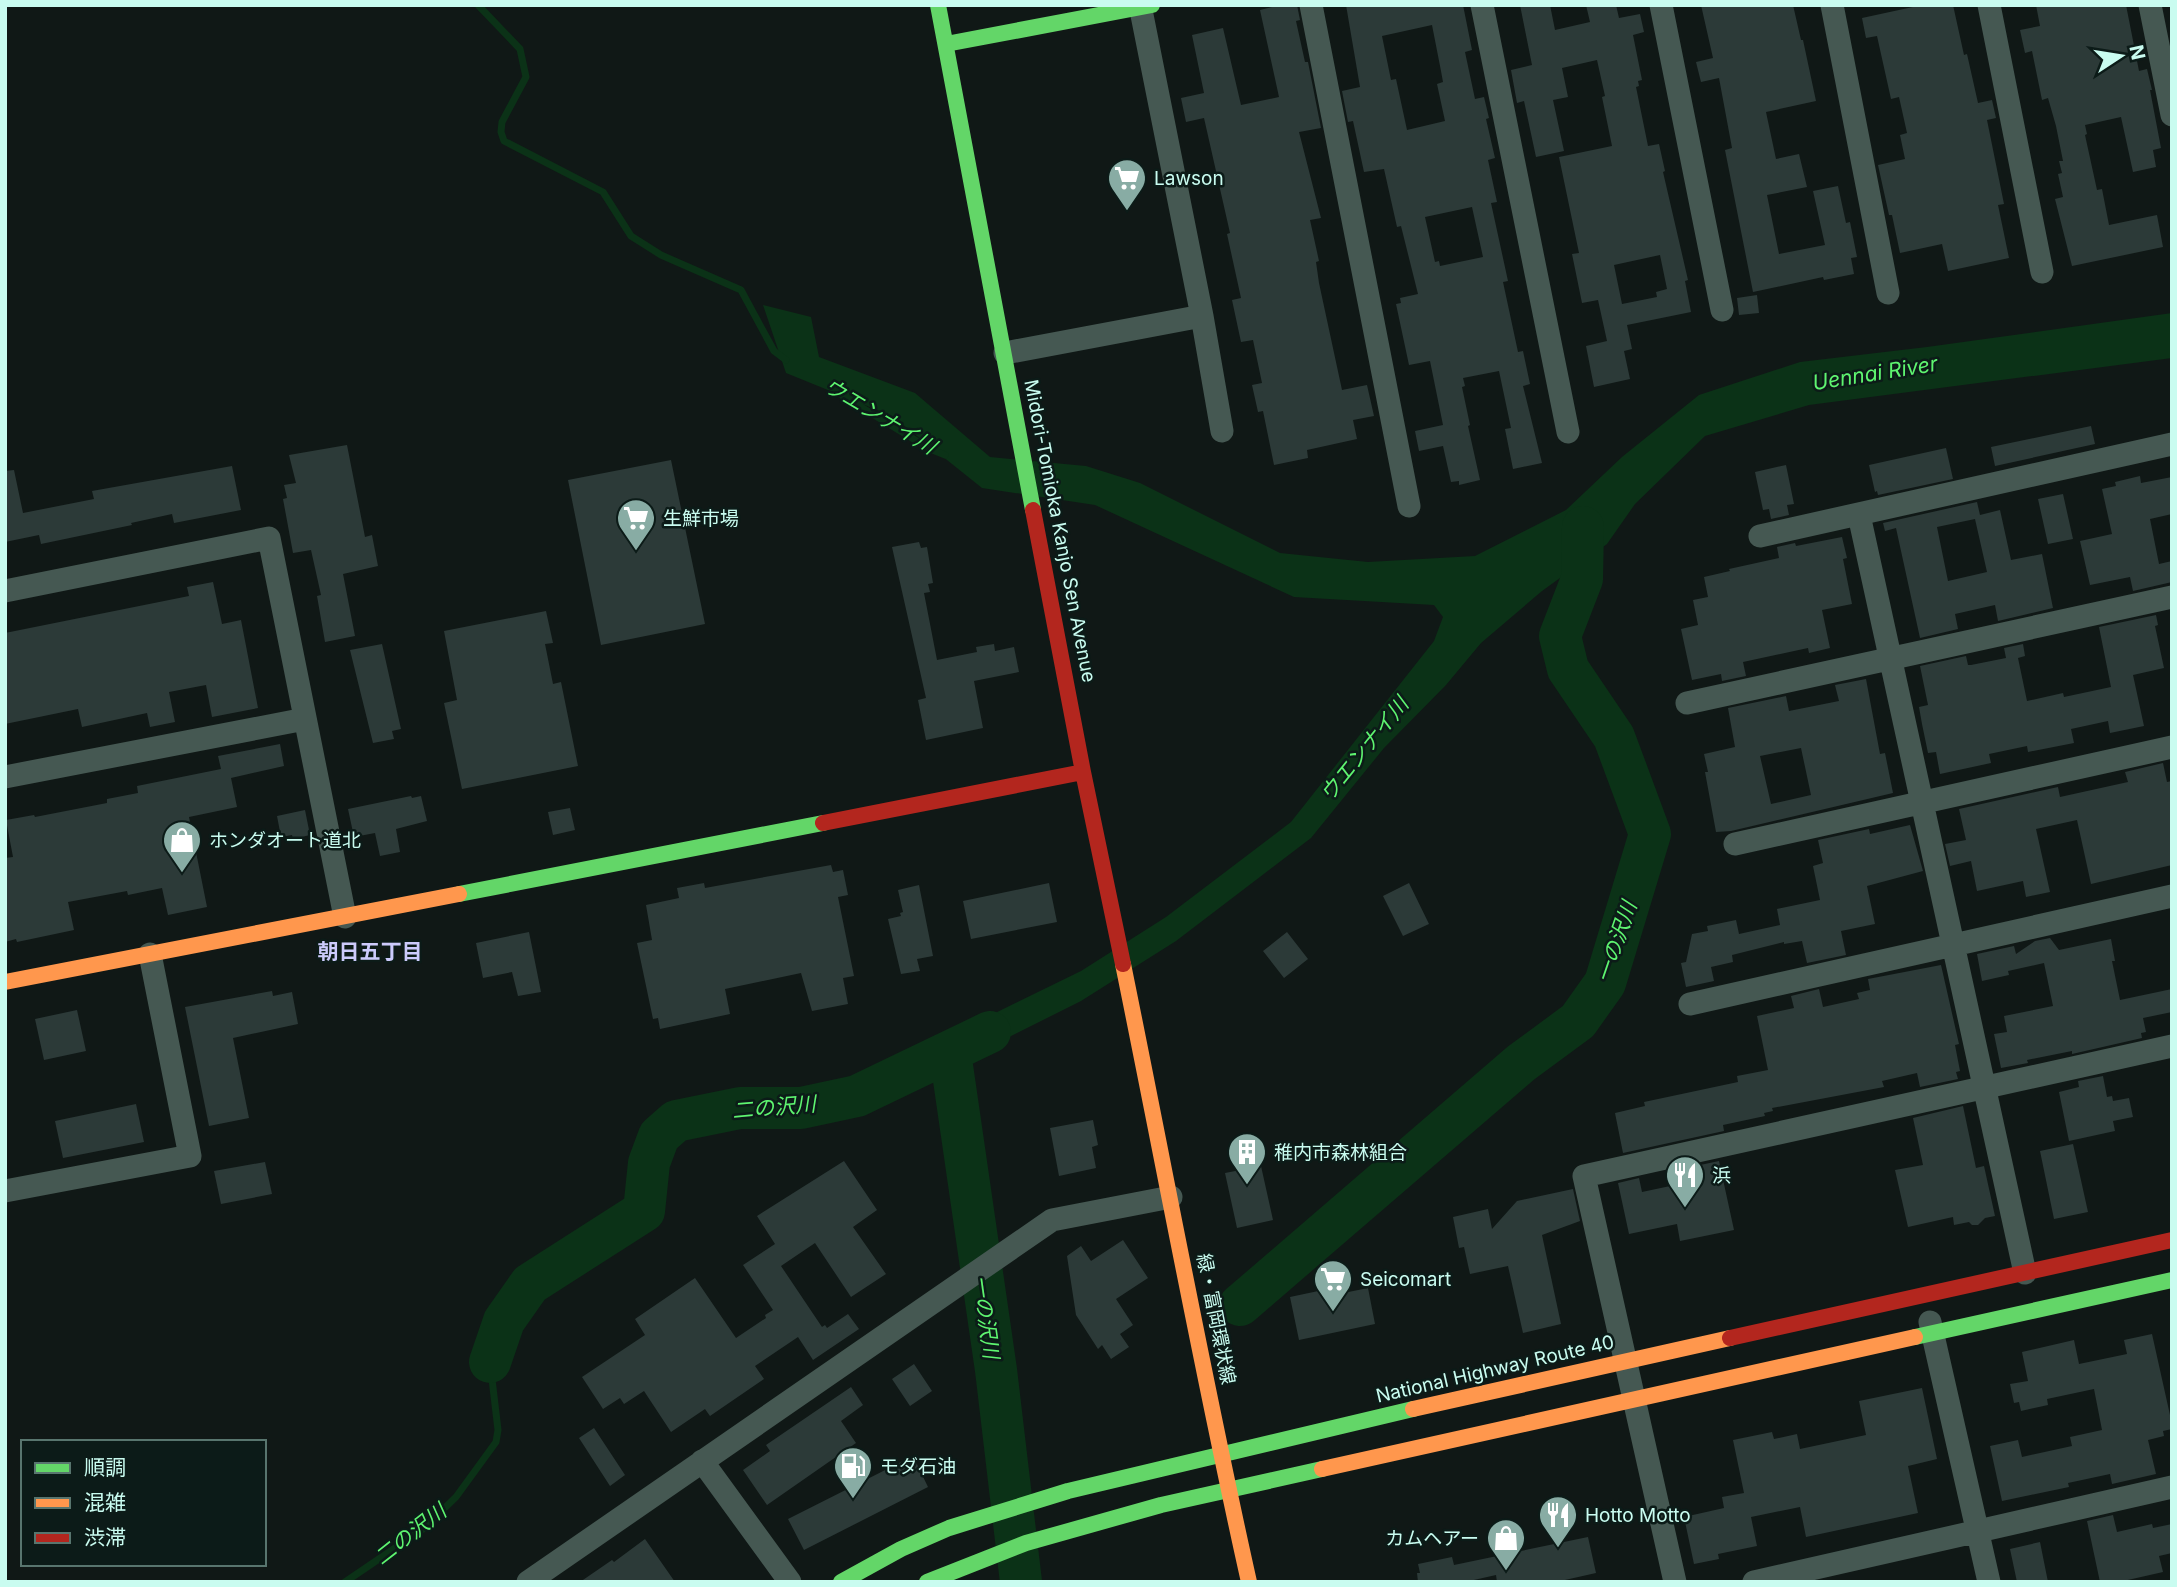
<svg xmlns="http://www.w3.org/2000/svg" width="2177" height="1587" font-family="Inter,'Noto Sans JP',sans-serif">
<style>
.water{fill:#0b3217}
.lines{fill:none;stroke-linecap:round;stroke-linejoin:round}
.stream{stroke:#0b3217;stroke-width:7}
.river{stroke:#0b3217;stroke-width:42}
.building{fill:#2c3a38;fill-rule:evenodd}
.street{stroke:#455852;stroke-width:23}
.fast{stroke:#63d668;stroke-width:16}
.slow{stroke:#ff974d;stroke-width:16}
.jam{stroke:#b3261e;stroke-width:16}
.labels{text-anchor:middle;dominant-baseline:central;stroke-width:5;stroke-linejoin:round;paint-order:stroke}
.poi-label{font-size:19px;fill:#c9fcf0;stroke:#0c1b18;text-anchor:start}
.street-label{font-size:19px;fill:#c9fcf0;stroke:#0c1b18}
.water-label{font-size:21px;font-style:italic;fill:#5ef570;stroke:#0c1b18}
.neighbourhood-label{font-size:21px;font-weight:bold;fill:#cccbfc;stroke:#0c1b18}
</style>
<rect width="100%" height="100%" fill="#101816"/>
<!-- water -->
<path class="water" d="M763 305 811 317 819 357 915 393 990 457 1086 466 1140 483 1280 553 1368 562 1475 556 1566 510 1622 457 1699 395 1800 362 1927 347 2172 313V358L1809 405 1705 436 1635 504 1607 544 1542 591 1481 643 1446 685 1384 748 1311 838 1176 941 1081 1001 939 1072 936 1042 1081 971 1166 917 1291 822 1434 641 1443 617 1434 605 1294 597 1095 505 982 488 892 416 786 373Z"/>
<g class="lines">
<!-- stream -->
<path class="stream" d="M478 5 520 49 526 77 502 122 501 132 504 141 603 192 631 236 661 255 741 290 774 351 786 360
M838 393 930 449 945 455
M345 1582 423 1529 456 1497 496 1442 498 1430 490 1362"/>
<!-- river -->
<path class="river" d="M950 1052 996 1370 1021 1582
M1240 1305 1521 1063 1578 1021 1605 983 1650 834 1614 737 1568 669 1560 636 1582 579 1583 527
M490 1362 504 1321 530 1284 644 1211 649 1163 659 1136 676 1121 740 1108H801L857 1096 990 1032"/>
</g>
<!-- building -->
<path class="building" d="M1280 5H1297L1300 20 1296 21 1305 62H1308L1321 128 1299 132 1321 218 1310 220 1319 261 1316 262 1319 283 1342 390 1367 385 1374 416 1353 420 1357 439 1307 450 1308 458 1274 465 1263 411 1258 412 1252 385 1262 383 1253 340 1241 342 1232 300 1241 298 1227 234 1230 233 1204 118 1186 122 1181 98 1204 93 1192 35 1223 28 1241 105 1279 97 1260 10Z
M1346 5H1463L1472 50 1465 52 1475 99 1484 97 1489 118 1486 119 1495 158 1488 160 1497 202 1491 203 1508 281 1503 282 1518 352 1523 351 1530 384 1523 386 1542 463 1513 469 1505 429 1511 428 1499 371 1463 378 1465 386 1462 387 1470 425 1468 426 1480 480 1459 485V481L1451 482 1443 446 1419 451 1415 431 1443 425 1430 361 1409 365 1396 304 1401 303 1400 298 1418 294 1401 226 1397 227 1384 169 1364 172 1353 121 1348 122 1342 91 1360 87ZM1432 25 1441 71 1443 82 1437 84 1445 121 1407 130 1396 79 1391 80 1382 36ZM1472 207 1483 257 1440 266 1439 261 1435 262 1425 217Z
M1520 5H1550L1555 30 1590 22 1586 5H1616L1619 18 1640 14 1644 32 1633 35 1642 80 1638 81 1639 86 1636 87 1648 146 1659 144 1665 171 1663 172 1688 280 1685 281 1691 312 1627 325 1632 349 1624 351 1630 379 1594 387 1586 346 1607 341 1598 300 1582 303 1572 254 1579 253 1559 157 1612 146 1602 97 1605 96 1597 60 1562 68 1568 97 1553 100 1564 151 1536 157 1524 101 1517 103 1511 70 1532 65ZM1660 255 1667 289 1656 292 1657 297 1622 304 1614 265Z
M1701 5H1793L1801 40H1803L1816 101 1766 112 1776 159 1799 154 1807 187 1767 195 1779 254 1825 245 1813 191 1838 186 1846 223 1850 222 1857 257 1851 258 1854 274 1824 280 1823 277 1753 292 1725 150 1732 148 1719 78 1701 82 1696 62 1713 58Z
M1922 5H1953L1964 55 1967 54 1978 103 1992 100 1996 118 1987 120 2004 204 1998 205 2009 258 1948 271 1942 244 1900 253 1892 215H1889L1878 165 1905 159 1900 135 1907 133 1899 97 1891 99 1877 36 1866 38 1862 18Z
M2036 5H2126L2139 71 2147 69 2152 90H2150L2161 148 2153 150 2156 167 2133 172 2121 117 2085 125 2087 134 2085 135 2097 190 2102 189 2109 225 2157 215 2163 247 2072 266 2055 199 2063 197 2058 174 2062 173 2059 161H2063L2056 126 2048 98 2042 100 2032 51 2025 53 2020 30 2040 26Z
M1757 295 1759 313 1739 315 1737 298Z
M2091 426 2095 444 1995 466 1991 447Z
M347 445 365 537 372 535 378 566 343 574 355 636 325 642 317 596 321 595 311 550 293 553 283 499 287 498 284 485 296 483 289 455Z
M1946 448 1953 479 1878 495 1877 491 1875 492 1869 465Z
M671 460 705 624 601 645 568 480Z
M1786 465 1794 504 1787 505 1789 515 1771 519 1769 509 1763 510 1755 472Z
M232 466 241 510 174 523 172 514 131 523 132 525 41 544 39 535 5 542V471L14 470 23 513 94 499 92 491Z
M2140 476 2141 483 2172 477V514L2150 519 2159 564 2172 561V582L2133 591 2130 577 2090 585 2080 541 2112 534 2102 489 2116 486 2115 482Z
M2063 494 2073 539 2048 544 2038 499Z
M1977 502 1980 515 2000 510 2011 560 2042 554 2053 608 1998 621 1995 605 1955 614 1958 629 1920 638 1896 528 1885 531 1883 523ZM1975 519 1987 572 1948 581 1937 527Z
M1842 537 1847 558 1843 559 1852 604 1822 610 1830 648 1809 653 1808 648 1743 662 1746 676 1722 681 1721 674 1692 680 1681 629 1698 625 1693 600 1708 597 1704 577 1730 571 1729 569 1779 558 1777 547 1795 543 1796 546Z
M919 542 921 548 927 547 933 583 928 584 930 592 924 593 937 660 977 652 976 647 994 644 995 651 1014 647 1019 672 974 681 983 728 926 740 918 700 926 698 892 547Z
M213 582 222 624 241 620 258 708 212 717 206 685 169 692 175 722 150 727 147 713 82 727 78 709 5 724V633L189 596 187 587Z
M546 611 553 643 545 644 553 684 561 682 578 766 462 789 444 703 457 700 444 631Z
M2156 615 2158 625 2155 626 2164 668 2133 675 2144 726 2110 733 2108 721 2071 729 2074 743 2028 752 2027 746 1989 754 1991 763 1940 774 1936 752 1928 753 1922 724 1919 707 1928 705 1920 666 1966 656 1968 665H1971L2006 658 2004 648 2023 644 2025 656 2018 658 2027 701 2063 693 2064 697 2111 687 2099 627Z
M382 644 401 729 392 731 394 739 373 743 350 650Z
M1866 679 1880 754 1885 753 1893 793 1731 831 1716 832 1705 772H1708L1704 754 1735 747 1728 708 1786 696 1789 711 1839 701 1835 685ZM1801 748 1811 795 1771 804 1760 756Z
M280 744 284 766 231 778 237 807 189 817 207 907 168 915 162 888 128 895 127 891 68 902 74 930 17 942 16 939 5 942V858L13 857 6 820 34 815 35 817 107 803V799L138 793 137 786 221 769 218 756Z
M2163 763 2167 782 2172 781V865L2091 884 2077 820 2036 829 2050 892 2026 897 2023 881 1977 891 1971 861 1950 866 1945 844 1966 840 1959 809 2058 787 2060 797 2128 782 2125 772Z
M411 796 412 798 421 796 427 821 396 829 400 852 380 856 375 833 354 837 348 809Z
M570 808 575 830 553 835 548 812Z
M305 810 310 835 293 839 292 835 281 837 277 816Z
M1910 825 1923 871 1867 886 1875 924 1841 931 1846 955 1807 963 1802 941 1784 944V942L1732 955 1733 962 1711 967 1714 981 1686 987 1681 963 1686 962 1692 934 1708 931 1707 926 1736 920 1739 934 1780 925 1777 909 1820 900 1813 866 1823 863 1818 840 1869 829 1870 834Z
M831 865 833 872 843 870 848 895 838 897 854 976 843 978 848 1004 812 1011 801 973 725 989 730 1014 660 1029 658 1018 653 1019 637 943 652 940 646 905 679 898 677 888 704 883 705 888Z
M1049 883 1057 922 971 939 963 901Z
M1409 883 1429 924 1403 936 1383 896Z
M919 885 933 956 917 959 920 971 901 974 888 919 901 916 900 913 903 912 898 890Z
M529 932 541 992 518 996 512 972 483 978 476 943Z
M1287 932 1308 959 1284 978 1263 951Z
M2050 938 2059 950 2111 939 2115 961H2112L2120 1000 2172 989V1012L2143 1018 2146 1032 2141 1033 2142 1038 2072 1054V1051L2027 1060 2028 1063 2001 1068 1994 1034 2007 1032 2004 1016 2053 1006 2044 963 2008 971 2009 975 1982 981 1977 954 2014 946 2016 954 2035 941Z
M1941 965 1959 1044 1955 1045 1960 1071 1956 1072 1958 1079 1920 1087 1917 1073 1882 1081 1884 1087 1772 1108 1773 1111 1764 1113 1765 1116 1723 1125 1724 1131 1623 1153 1615 1113 1645 1106 1644 1102 1738 1082 1737 1076 1768 1070 1757 1016 1794 1008 1791 996 1819 989 1823 1007 1859 999 1857 993 1870 990 1868 979Z
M272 991 273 996 292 992 298 1024 233 1038 249 1118 209 1126 185 1007Z
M77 1010 86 1051 44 1060 35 1019Z
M2103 1076 2107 1097 2112 1096 2113 1101 2129 1098 2133 1117 2113 1121 2115 1131 2069 1141 2059 1092 2079 1087 2078 1081Z
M136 1104 144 1142 63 1158 55 1121Z
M1963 1106 1976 1168 1984 1166 1995 1216 1985 1218 1978 1225H1972L1969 1222 1954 1225 1953 1217 1908 1227 1895 1170 1923 1165 1913 1118Z
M1093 1120 1098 1145 1092 1147 1096 1168 1059 1176 1050 1128Z
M2073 1144 2088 1212 2054 1219 2040 1151Z
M844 1161 877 1210 853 1227 886 1274 851 1297 815 1243 781 1266 822 1327 825 1325 827 1328 848 1314 859 1329 813 1360 798 1337 755 1366 764 1379 710 1416 705 1409 671 1432 644 1391 624 1404 620 1398 603 1409 582 1377 645 1335 635 1319 695 1278 736 1338 766 1318 765 1315 773 1310 743 1265 775 1244 757 1216Z
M1719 1161 1734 1230 1680 1241 1677 1224 1629 1234 1618 1183 1639 1178 1642 1192 1689 1182 1686 1168Z
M265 1162 272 1194 221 1204 214 1171Z
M1261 1166 1273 1220 1237 1228 1225 1173Z
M1573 1189 1580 1221 1542 1235 1561 1324 1523 1333 1508 1266 1470 1274 1464 1247 1459 1248 1453 1217 1488 1209 1492 1229 1517 1201Z
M1123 1240 1148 1278 1116 1299 1133 1325 1120 1334 1129 1347 1111 1359 1102 1345 1098 1349 1076 1315 1067 1256 1081 1246 1091 1261Z
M1368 1288 1375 1324 1299 1340 1290 1297 1323 1290 1324 1297Z
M2152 1334 2172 1424V1429L2163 1431 2164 1436 2148 1440 2156 1474 2112 1484 2110 1474 2068 1483 2069 1487 2002 1501 1990 1446 2018 1440 2022 1457 2072 1446 2070 1437 2102 1430 2094 1389 2047 1399 2048 1405 2021 1411 2019 1402 2014 1403 2010 1384 2028 1381 2022 1352 2074 1340 2079 1364 2127 1354 2124 1340Z
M914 1364 932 1391 910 1406 892 1379Z
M851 1387 863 1405 841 1421 856 1443 767 1505 743 1470 770 1451 766 1445Z
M1922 1388 1937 1459 1908 1466 1918 1513 1806 1537 1800 1507 1751 1517 1757 1546 1718 1554 1719 1559 1694 1564 1684 1517 1724 1508 1722 1497 1744 1493 1733 1440 1772 1432 1774 1439 1797 1434 1800 1449 1866 1435 1859 1401Z
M594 1428 625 1475 610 1486 579 1438Z
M913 1456 928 1487 804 1550 788 1519Z
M2113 1515 2117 1532 2152 1524 2153 1528 2172 1524V1553L2159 1556 2163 1572 2119 1582H2100L2087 1521Z
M1588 1537 1596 1573 1556 1582H1497L1496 1575 1465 1582H1418L1417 1573H1420L1418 1564 1452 1557 1454 1565Z
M645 1539 675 1582H580L612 1560 614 1562Z
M2040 1542 2048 1582H2017L2010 1549Z"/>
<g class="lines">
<!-- street -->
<path class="street" d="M1140 5 1202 316 1222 431
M1311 5 1409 506
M1482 5 1568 432
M1661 5 1722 310
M1832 5 1888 293
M1989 5 2042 272
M2150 5 2172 115
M1005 353 1202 316
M1859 515 2025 1273
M1760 536 2172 444
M5 591 269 538 345 917
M1687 703 2172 597
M5 777 305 719
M1735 844 2172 747
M1690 1004 2172 896
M5 1191 190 1156 150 954
M1930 1322 1989 1582
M702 1461 790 1582
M528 1582 1052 1220 1171 1197
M1675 1582 1584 1176 2172 1046
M1754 1582 2172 1487"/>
<!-- fast -->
<path class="fast" d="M938 5 1033 510
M946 44 1152 5
M459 894 823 823
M1915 1337 2172 1280
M841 1582 901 1549 949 1528 1068 1491 1413 1409
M927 1582 1026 1543 1161 1505 1322 1469"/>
<!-- slow -->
<path class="slow" d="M1123 964C1165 1170 1203 1377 1249 1582
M5 982 459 894
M1413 1409 1730 1338
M1322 1469 1915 1337"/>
<!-- jam -->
<path class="jam" d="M1033 510 1083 772 1123 964
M823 823 1083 772
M1730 1338 2172 1240"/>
</g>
<!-- icons -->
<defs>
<symbol id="supermarket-pin" viewBox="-11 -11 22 30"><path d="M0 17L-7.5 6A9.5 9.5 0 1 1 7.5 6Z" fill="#88aca4" stroke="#0c1b18"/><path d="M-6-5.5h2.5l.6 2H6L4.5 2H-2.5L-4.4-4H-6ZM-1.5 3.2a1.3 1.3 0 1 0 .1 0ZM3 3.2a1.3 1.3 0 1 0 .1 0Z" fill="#fff"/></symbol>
<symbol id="shop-pin" viewBox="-11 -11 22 30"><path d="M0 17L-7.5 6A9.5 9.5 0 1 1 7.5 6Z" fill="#88aca4" stroke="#0c1b18"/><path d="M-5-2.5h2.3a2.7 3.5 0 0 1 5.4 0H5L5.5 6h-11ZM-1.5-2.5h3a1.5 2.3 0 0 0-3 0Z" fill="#fff"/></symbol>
<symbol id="building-pin" viewBox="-11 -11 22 30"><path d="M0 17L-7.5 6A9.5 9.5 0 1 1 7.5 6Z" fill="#88aca4" stroke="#0c1b18"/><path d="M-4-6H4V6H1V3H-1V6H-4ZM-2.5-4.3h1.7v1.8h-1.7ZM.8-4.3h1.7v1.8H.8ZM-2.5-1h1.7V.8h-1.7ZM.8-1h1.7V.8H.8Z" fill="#fff"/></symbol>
<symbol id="restaurant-pin" viewBox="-11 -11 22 30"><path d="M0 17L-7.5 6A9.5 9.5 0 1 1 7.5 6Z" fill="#88aca4" stroke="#0c1b18"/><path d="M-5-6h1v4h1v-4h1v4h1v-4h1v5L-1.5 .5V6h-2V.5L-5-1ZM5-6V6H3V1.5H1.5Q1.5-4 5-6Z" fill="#fff"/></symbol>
<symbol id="fuel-pin" viewBox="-11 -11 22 30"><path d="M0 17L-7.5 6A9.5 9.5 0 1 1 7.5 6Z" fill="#88aca4" stroke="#0c1b18"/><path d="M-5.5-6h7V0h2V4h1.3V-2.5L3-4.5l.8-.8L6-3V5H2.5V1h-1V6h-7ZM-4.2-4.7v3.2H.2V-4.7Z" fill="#fff"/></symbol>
</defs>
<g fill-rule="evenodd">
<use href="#supermarket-pin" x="1105" y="156" width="44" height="60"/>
<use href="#supermarket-pin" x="614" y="496" width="44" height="60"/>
<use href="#shop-pin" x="160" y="818" width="44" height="60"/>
<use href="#building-pin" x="1225" y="1130" width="44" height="60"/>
<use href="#restaurant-pin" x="1663" y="1153" width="44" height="60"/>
<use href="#supermarket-pin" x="1311" y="1257" width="44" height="60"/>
<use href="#fuel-pin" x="831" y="1444" width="44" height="60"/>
<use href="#restaurant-pin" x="1536" y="1493" width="44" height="60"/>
<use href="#shop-pin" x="1484" y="1516" width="44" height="60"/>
</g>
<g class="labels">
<!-- poi labels -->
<g class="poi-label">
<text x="1154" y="178">Lawson</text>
<text x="663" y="518">生鮮市場</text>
<text x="209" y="840">ホンダオート道北</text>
<text x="1274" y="1152">稚内市森林組合</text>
<text x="1712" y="1175">浜</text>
<text x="1360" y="1279">Seicomart</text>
<text x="880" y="1466">モダ石油</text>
<text x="1585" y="1515">Hotto Motto</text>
<text x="1479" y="1538" text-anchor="end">カムヘアー</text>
</g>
<!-- street labels -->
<g class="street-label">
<text transform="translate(1060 531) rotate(79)">Midori-Tomioka Kanjo Sen Avenue</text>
<text transform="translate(1216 1319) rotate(79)">緑・富岡環状線</text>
<text transform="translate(1495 1369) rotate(-13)">National Highway Route 40</text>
</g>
<!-- water labels -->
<g class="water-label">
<text transform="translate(1875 373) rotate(-9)">Uennai River</text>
<text transform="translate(880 416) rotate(31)">ウエンナイ川</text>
<text transform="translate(1364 749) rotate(-51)">ウエンナイ川</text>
<text transform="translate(1616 942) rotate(-71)">一の沢川</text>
<text transform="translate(774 1107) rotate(-5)">二の沢川</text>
<text transform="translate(986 1317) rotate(82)">一の沢川</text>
<text transform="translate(410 1534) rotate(-38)">二の沢川</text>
</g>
<!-- neighbourhood labels -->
<g class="neighbourhood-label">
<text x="370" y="951">朝日五丁目</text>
</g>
</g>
<!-- border -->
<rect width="2177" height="1587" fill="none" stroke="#c9fcf0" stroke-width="14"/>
<!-- legend -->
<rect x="21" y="1440" width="245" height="126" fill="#0c1b18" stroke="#58756e" stroke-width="2"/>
<rect x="35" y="1463" width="35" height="10" fill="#63d668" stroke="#58756e" stroke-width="2"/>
<text x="84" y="1475" font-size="21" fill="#c9fcf0">順調</text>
<rect x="35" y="1498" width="35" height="10" fill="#ff974d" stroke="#58756e" stroke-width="2"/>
<text x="84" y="1510" font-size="21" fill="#c9fcf0">混雑</text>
<rect x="35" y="1533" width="35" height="10" fill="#b3261e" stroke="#58756e" stroke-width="2"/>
<text x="84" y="1545" font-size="21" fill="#c9fcf0">渋滞</text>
<!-- north arrow -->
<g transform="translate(2121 56) rotate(78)" stroke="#0c1b18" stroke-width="5" paint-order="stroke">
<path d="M0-5L12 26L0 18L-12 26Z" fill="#c9fcf0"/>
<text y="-10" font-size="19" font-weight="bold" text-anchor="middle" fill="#c9fcf0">N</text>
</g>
</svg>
